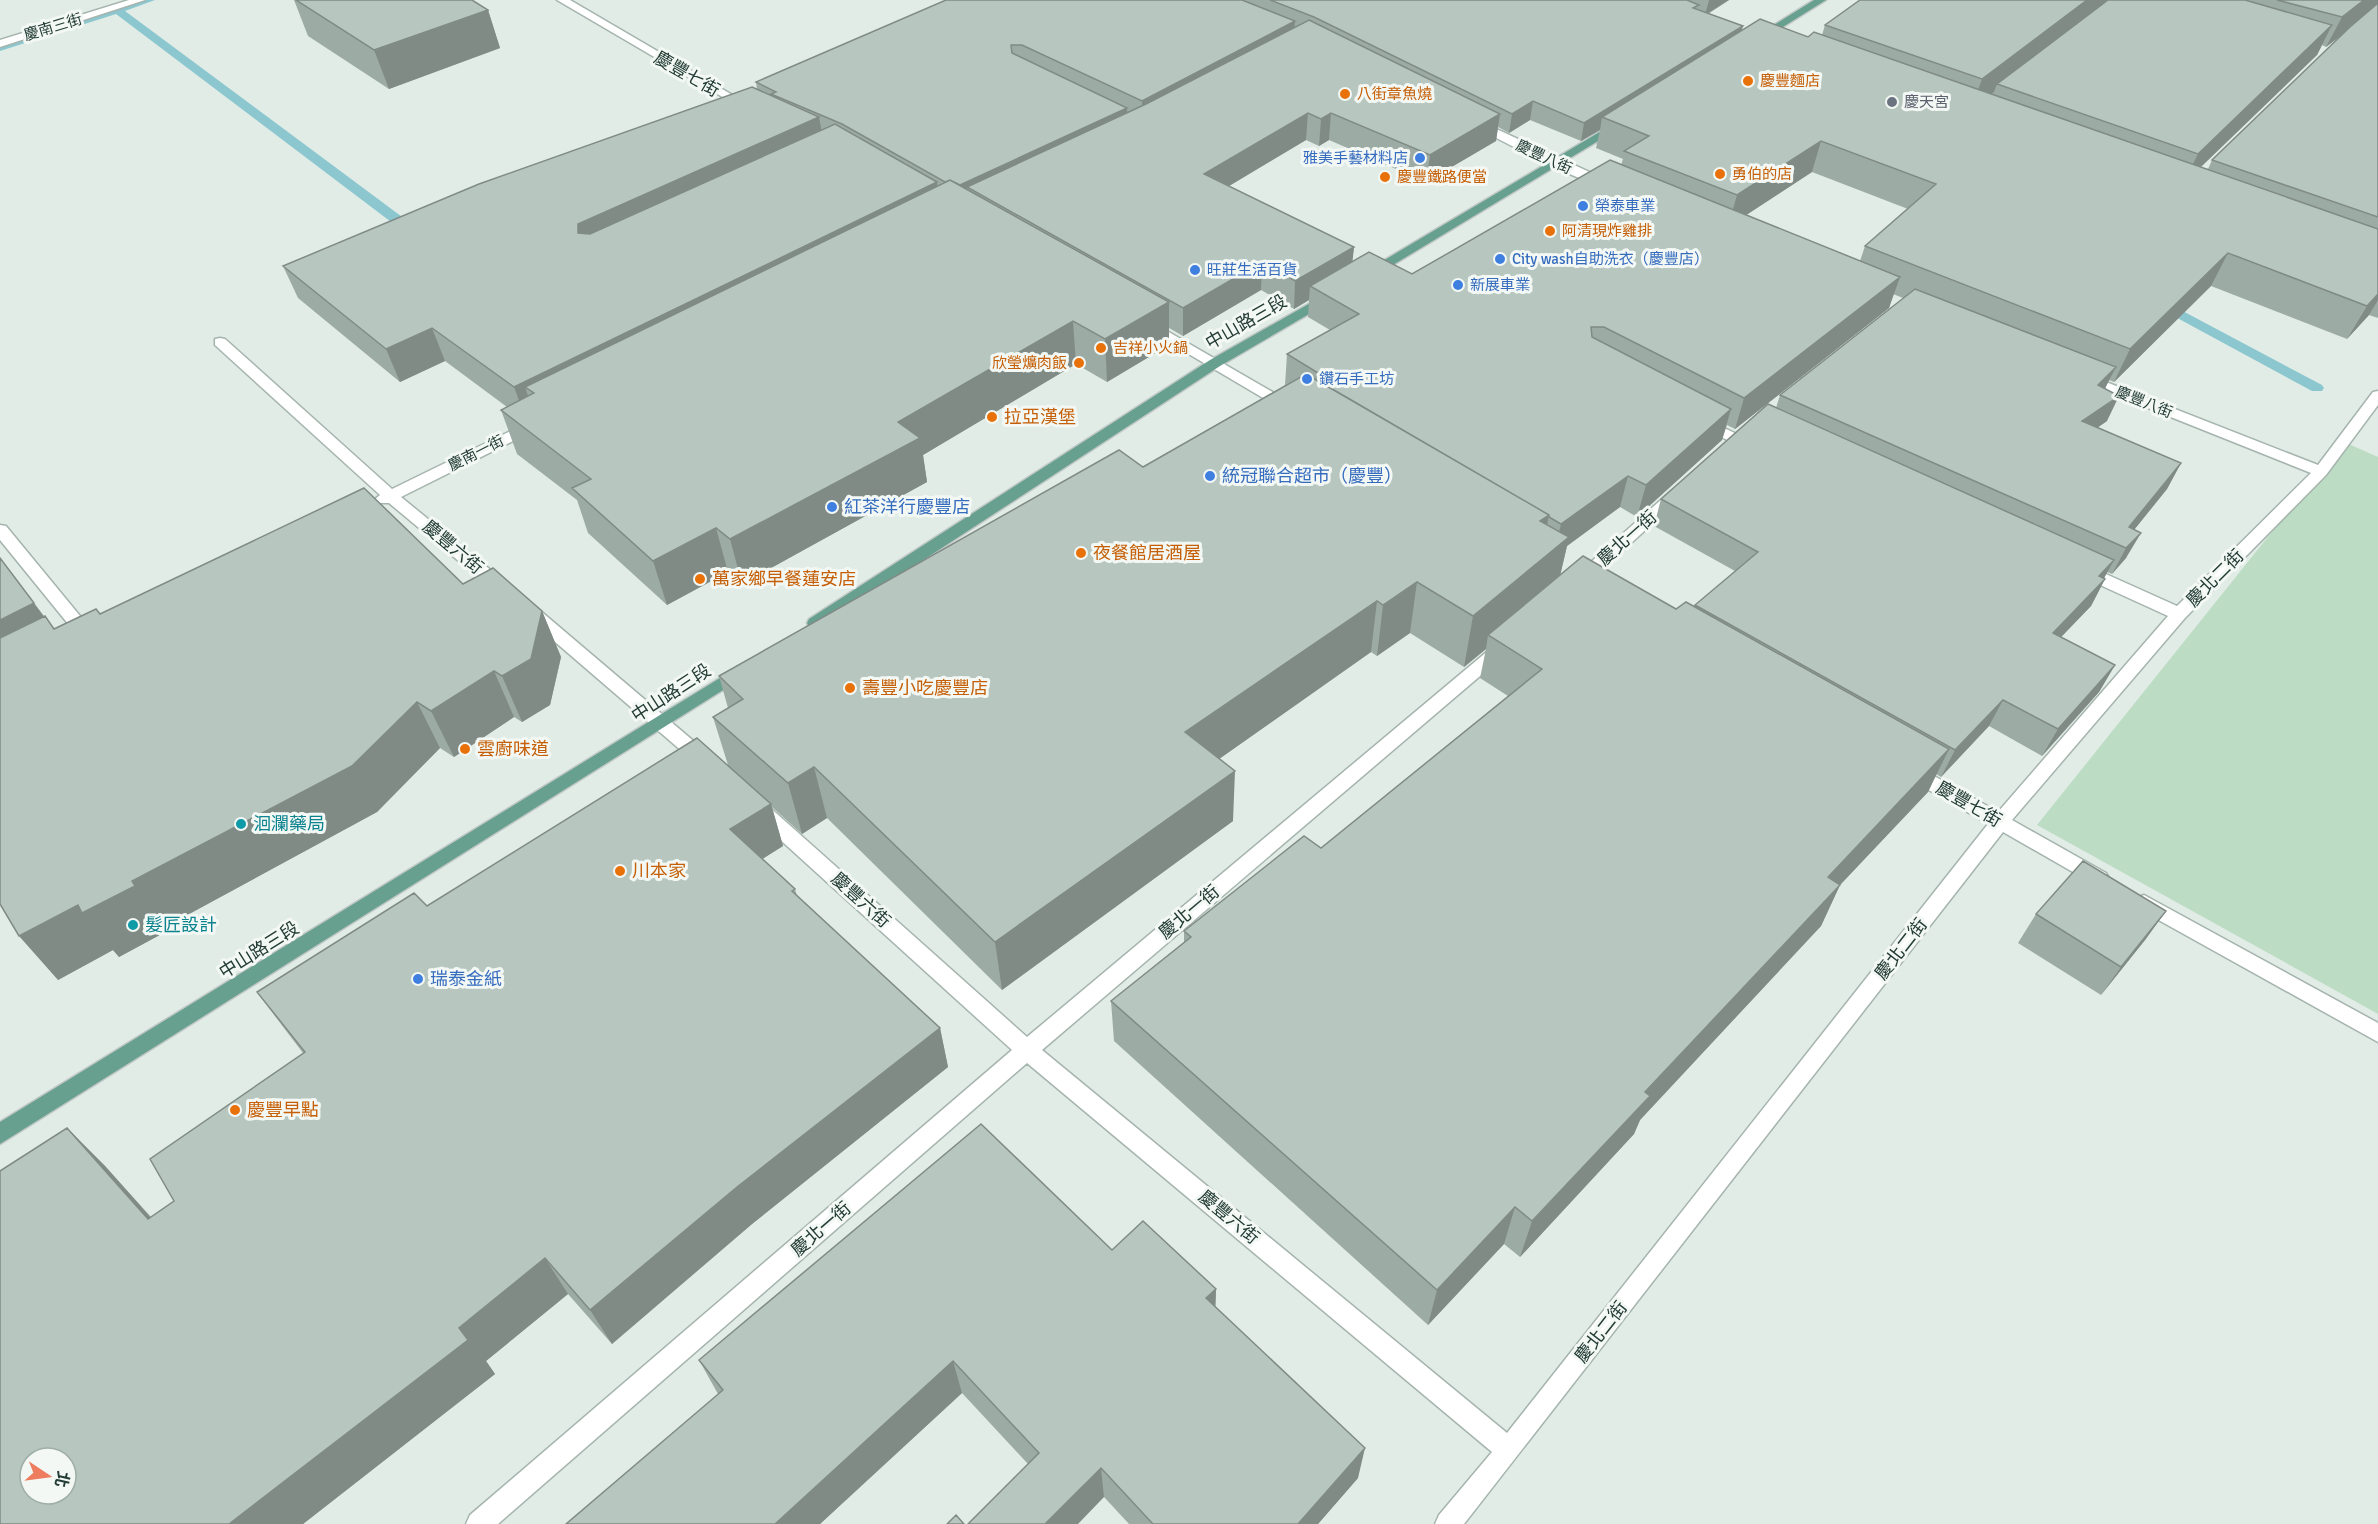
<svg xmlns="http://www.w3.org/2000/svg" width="2378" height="1524" font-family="Signika,'Noto Sans TC',sans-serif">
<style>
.green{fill:#bcdcc3}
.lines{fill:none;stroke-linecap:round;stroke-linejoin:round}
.stream{fill:#8cc7cf;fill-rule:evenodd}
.minor-casing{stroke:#a5b4ae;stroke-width:3}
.major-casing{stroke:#c1c8c6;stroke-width:3}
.minor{fill:#fff;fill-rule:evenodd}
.major{fill:#68a090;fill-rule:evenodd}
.wall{fill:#9daba5;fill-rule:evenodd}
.shaded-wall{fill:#808b86}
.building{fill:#b7c7c0;stroke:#808b86;stroke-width:1.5;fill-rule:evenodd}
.food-dot{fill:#e8710a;stroke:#f3f8f5;stroke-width:2}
.worship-dot{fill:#6b7280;stroke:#f3f8f5;stroke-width:2}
.shop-dot{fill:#3f7fe0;stroke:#f3f8f5;stroke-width:2}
.culture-dot{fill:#0f9aa8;stroke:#f3f8f5;stroke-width:2}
.labels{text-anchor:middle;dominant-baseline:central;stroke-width:6;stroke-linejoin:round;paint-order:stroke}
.far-street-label{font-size:15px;fill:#233c35;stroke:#f3f8f5}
.far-food-label{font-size:15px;fill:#c56008;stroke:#f3f8f5;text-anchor:start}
.far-worship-label{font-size:15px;fill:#5b616d;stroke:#f3f8f5;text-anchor:start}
.far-shop-label{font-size:15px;fill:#366cbe;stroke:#f3f8f5;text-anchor:start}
.street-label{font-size:18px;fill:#233c35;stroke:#f3f8f5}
.food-label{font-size:18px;fill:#c56008;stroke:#f3f8f5;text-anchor:start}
.shop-label{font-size:18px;fill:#366cbe;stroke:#f3f8f5;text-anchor:start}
.culture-label{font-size:18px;fill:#0d838f;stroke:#f3f8f5;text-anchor:start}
</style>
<rect width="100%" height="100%" fill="#e2ece7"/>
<!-- green -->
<path class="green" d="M2344 442 2378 457V1014L2037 825Z"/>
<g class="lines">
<!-- stream -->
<path class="stream" d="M139 0H155L125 11 417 228V234H407L116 14 0 51V44L110 9V6L119 7Z
M2162 300 2322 385 2324 388 2322 391H2312L2157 307V301Z"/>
<defs>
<path id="minor" d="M129 0H145L0 47V40Z
M557 0H570L753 107 743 109Z
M1477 120 1611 182 1613 185 1607 189 1603 188 1553 167 1473 126 1471 124Z
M1148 320 1295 405 1297 408 1290 412 1285 411 1143 327 1141 324Z
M220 338 225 339 392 489 527 423H537L539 426 537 429 401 497 509 585 511 589 509 593H497L389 503H377L374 500 380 495 215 345V339Z
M2083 373 2318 465 2373 392 2378 391V405L2326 475 2185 618 2012 820 2106 873 2109 878 2106 883 2099 886 2092 883 2003 832 1464 1524H1435L1439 1515 1492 1452 1027 1063 498 1524H466L470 1515 1012 1050 753 815 751 810 753 805H767L1027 1037 1495 645H1507L1509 649 1507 653 1042 1050 1507 1433 1988 824 1906 777 1903 772 1906 767H1918L1998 812 2168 616 2076 574 2074 570 2076 566H2088L2177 606 2311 473 2078 380V374Z
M1703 418 1741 436 1743 439 1741 442H1731L1698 425 1696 422 1698 419Z
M1676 489 1681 491 1684 494 1681 497 1587 584H1575L1573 580 1575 576 1671 491Z
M0 525 6 526 94 633 96 637 94 641H82L0 540Z
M531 606 537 608 710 755 713 760 710 765H698L525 616 523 612Z
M2144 895 2378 1023V1042L2137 908 2134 903 2137 898Z"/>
<path id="major" d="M1814 0H1826L1762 40 1753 38Z
M1613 124 1623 126 1373 277H1363L1361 274Z
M1328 293 1335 297 1333 300 1220 366 821 627H809L807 623 809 619 1210 360Z
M741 665 750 671 747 675 0 1144V1122Z"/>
</defs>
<!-- minor casing -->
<use href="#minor" class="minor-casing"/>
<!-- major casing -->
<use href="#major" class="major-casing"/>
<!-- minor -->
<use href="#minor" class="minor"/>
<!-- major -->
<use href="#major" class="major"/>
</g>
<!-- wall -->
<path class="wall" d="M294 0H472L488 10 500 48 389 89 308 36Z
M946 0H1729L1708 14 1742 31 1808 37 1822 35 1825 25 1860 0H2378V318L2369 315 2347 339 2211 286 2114 382 2109 380 2105 389 2107 421 2097 428 2181 463 2167 489 2134 530 2126 558 2112 574 2107 572 2104 578 2105 579 2091 606 2061 637 2115 665 2099 692 2042 756 1989 726 1941 777 1936 774 1928 792 1840 885 1821 926 1640 1120 1634 1134 1520 1257 1504 1244 1428 1325 1114 1041 1111 1001 1184 942V931L1321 848 1508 696 1480 678 1486 649 1464 667 1410 633 1377 656 1371 652 1219 759 1233 821 1002 990 827 818 802 834 772 807 783 846 762 859 795 889 797 896 940 1028 948 1067 752 1224 612 1344 568 1294 486 1361 495 1374 303 1524 67 1128 105 1166 151 1217 174 1201 303 1053 287 1032 257 992 427 906 728 765 713 717 728 708 719 676 1143 467 1285 385 1287 354 1330 330 1308 317 1309 300 1294 309 1261 290 1183 336 1169 328V345L1107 382 1076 364 923 455 927 482 742 584 728 572 667 605 588 533 577 500 517 454 501 410 507 407 445 361 400 382 298 298 283 266 757 90 756 82ZM2343 34 2212 160 2208 169 2201 167 2317 55 2322 45 2326 47ZM1530 120 1581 141 1600 130 1596 148 1623 159 1621 165 1412 274 1352 262 1354 247 1229 186 1306 140 1319 146 1329 140 1426 182 1496 141 1498 127 1509 133ZM1812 172 1908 209 1865 246 1860 261 1746 215ZM1893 294 1903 298 1780 395 1776 408 1661 499 1654 526 1735 571 1695 605V607L1676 609 1560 575 1567 546 1620 507 1637 517 1722 440 1727 425 1735 429 1889 308Z
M463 584 542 611 561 657 550 705 522 722 514 717 454 757 440 748 377 812 167 926 169 930 119 957 113 950 58 980 34 603 54 629 100 614Z
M2166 911 2145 940 2101 995 2018 943 2036 914Z
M1112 1250 1216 1289 1215 1307 1358 1478 1318 1524H1129L1104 1497 1028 1464 962 1393 820 1524H566L718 1394 699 1360Z"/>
<!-- shaded-wall -->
<path class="shaded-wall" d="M1709 0H1729L1705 15Z
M2087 0H2114L1997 84 1994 92 1971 109 1982 79Z
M2364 0H2378V7L2326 47 2342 17Z
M488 10 500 48 389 89 374 50Z
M1295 21 1294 39 1142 119V101Z
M2332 25 2317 55 2182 185 2198 154Z
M1743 26 1738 44 1602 117 1600 130 1581 141 1584 123Z
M1533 101 1530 120 1509 133 1512 114Z
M1127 108 1128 127 967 187 968 201 954 188Z
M1308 113 1306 140 1204 201V174Z
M1331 113 1329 140 1319 146 1321 119Z
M1500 114 1496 141 1426 182 1430 155Z
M819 117 825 148 587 266 578 233V224Z
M1821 141 1812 172 1728 227 1737 195Z
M937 182 941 214 534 393 525 387 535 416 526 420 514 387Z
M1354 247 1351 275 1310 286 1309 300 1294 309 1295 281Z
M2228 253 2211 286 2114 382 2130 349Z
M1262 262 1261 290 1183 336V308Z
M1900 277 1889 308 1735 429 1744 398Z
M2378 294V300L2369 315 2347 339 2367 306Z
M1169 302V345L1107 382 1105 339Z
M1073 321 1076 364 923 455 927 482 742 584 730 539 898 422Z
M432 328 445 361 400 382 386 349Z
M2116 367 2103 392 2098 385Z
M2119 396 2107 421 2069 447 2082 421Z
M1731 409 1722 440 1637 517 1646 485Z
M2181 463 2167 489 2121 546 2129 527Z
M1628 476 1620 507 1567 546 1557 589 1488 635 1486 649 1464 667 1473 616 1540 521 1549 515 1540 561 1555 548 1561 524Z
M716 528 728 572 667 605 653 561Z
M2141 533 2126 558 2112 574 2126 548Z
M2114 560 2102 582 2105 579 2091 606 2039 660 2053 633 2099 576Z
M1417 582 1410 633 1377 656 1383 605Z
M1377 601 1371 652 1185 783V732Z
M34 603 67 649 0 683V620Z
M542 611 561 657 550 705 522 722 502 676Z
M2115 665 2099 692 2042 756 2058 729Z
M494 671 514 717 454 757 431 711Z
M2003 700 1989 726 1941 777 1955 750Z
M417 702 440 748 377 812 167 926 169 930 119 957 113 950 58 980 19 936 78 905 132 881Z
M1949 749 1928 792 1840 885 1821 926 1640 1120 1634 1134 1520 1257 1532 1221 1645 1092 1828 877Z
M814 767 827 818 802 834 788 783Z
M1235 771 1233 821 1002 990 995 942Z
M771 804 783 846 743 871 730 829Z
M2166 911 2145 940 2101 995 2121 967Z
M940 1028 948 1067 752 1224 612 1344 590 1310 737 1187Z
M67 1128 105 1166 184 1255 148 1219Z
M1515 1207 1504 1244 1428 1325 1437 1290Z
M545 1258 568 1294 486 1361 495 1374 303 1524H229L459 1328Z
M1216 1289 1215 1322 1206 1298Z
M953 1361 962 1393 820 1524H775Z
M1365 1448 1358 1478 1318 1524H1298Z
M1101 1468 1104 1497 1078 1524H1045Z"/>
<!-- building -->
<path class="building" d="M296 0H472L488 10 374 50Z
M946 0H1242L1295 21 1142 101 1022 45H1011L1012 53 1127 108 960 185 950 180 945 182 842 124 771 94 776 92 756 82Z
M1270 0H1687L1699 5 1693 8 1743 26 1584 123 1533 101 1512 114 1314 17Z
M1860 0H2087L1982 79 1825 25Z
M2108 0H2245L2332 25 2198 154 1997 84Z
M2277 0H2364L2342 17Z
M2378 3V217L2212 160 2350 27Z
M1760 19 1808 37 1814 32 2378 229V294L2367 306 2228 253 2130 349 1865 246 1936 184 1821 141 1737 195 1624 151 1649 136 1602 117Z
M1309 20 1500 114 1430 155 1331 113 1321 119 1308 113 1204 174 1354 247 1295 281 1262 262 1183 308 967 187 1146 104Z
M752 87 819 117 578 224V233L590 234 835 124 937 182 514 387 432 328 386 349 283 266 479 184Z
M1610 160 1900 277 1744 398 1604 327H1591L1592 337 1731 409 1646 485 1628 476 1561 524 1549 517V515L1322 383 1328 379 1287 354 1359 314 1310 286 1369 252 1412 274Z
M950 180 1169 302 1105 339 1073 321 898 422 920 438 730 539 716 528 653 561 572 488 591 479 501 410 534 393 525 387Z
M1915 289 2116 367 2098 385 2119 396 2082 421 2181 463 2129 527 2141 533 2126 548 1780 395Z
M1306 374 1549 515 1540 521 1569 537 1473 616 1417 582 1383 605 1377 601 1185 732 1235 771 995 942 814 767 788 783 713 717 743 699 719 676 1119 450 1143 467Z
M1768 404 2114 560 2099 576 2105 579 2053 633 2115 665 2058 729 2003 700 1955 750 1695 605 1758 552 1661 499Z
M364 488 463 584 493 568 542 611 531 659 502 676 494 671 431 711 417 702 352 766 132 881 135 886 82 913 78 905 19 936 0 904V638L45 616 54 629 96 609 100 614Z
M1583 556 1676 609 1686 602 1949 749 1828 877 1840 885 1645 1092 1650 1096 1532 1221 1515 1207 1437 1290 1111 1001 1191 937 1184 931 1304 836 1321 848 1542 669 1488 635Z
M0 558 34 603 0 620Z
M697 738 771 804 730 829 795 889 792 891 940 1028 737 1187 590 1310 545 1258 459 1328 468 1340 229 1524H0V1171L67 1128 148 1219 174 1201 150 1159 305 1052 257 992 414 893 427 906ZM30 1458H66V1494H30Z
M2083 861 2166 911 2121 967 2036 914Z
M981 1124 1112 1250 1143 1221 1216 1289 1206 1298 1365 1448 1298 1524H1153L1101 1468 1045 1524H968L1039 1453 953 1361 775 1524H566L723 1390 699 1360Z
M956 1515 964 1524H947Z"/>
<!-- markers -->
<g class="food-dot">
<circle cx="1748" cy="81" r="6"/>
<circle cx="1345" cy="94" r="6"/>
<circle cx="1720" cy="174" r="6"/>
<circle cx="1385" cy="177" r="6"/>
<circle cx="1550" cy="231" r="6"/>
<circle cx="1101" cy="348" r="6"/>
<circle cx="1079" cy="363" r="6"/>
<circle cx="992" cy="417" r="6"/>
<circle cx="1081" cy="553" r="6"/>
<circle cx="700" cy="579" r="6"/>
<circle cx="850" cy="688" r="6"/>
<circle cx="465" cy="749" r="6"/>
<circle cx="620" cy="871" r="6"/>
<circle cx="235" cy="1110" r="6"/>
</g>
<circle class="worship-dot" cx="1892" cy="102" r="6"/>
<g class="shop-dot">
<circle cx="1420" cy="158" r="6"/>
<circle cx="1583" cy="206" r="6"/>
<circle cx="1500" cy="259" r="6"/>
<circle cx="1195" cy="270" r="6"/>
<circle cx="1458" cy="285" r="6"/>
<circle cx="1307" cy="379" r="6"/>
<circle cx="1210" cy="476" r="6"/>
<circle cx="832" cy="507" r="6"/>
<circle cx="418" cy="979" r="6"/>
</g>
<g class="culture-dot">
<circle cx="241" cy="824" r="6"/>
<circle cx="133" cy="925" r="6"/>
</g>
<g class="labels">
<!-- far-street labels -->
<g class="far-street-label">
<text transform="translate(53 27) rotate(-17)">慶南三街</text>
<text transform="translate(1544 157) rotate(25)">慶豐八街</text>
<text transform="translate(2144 402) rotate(22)">慶豐八街</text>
<text transform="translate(476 453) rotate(-27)">慶南一街</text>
</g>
<!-- far-food labels -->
<g class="far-food-label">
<text x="1760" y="81">慶豐麵店</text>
<text x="1357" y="94">八街章魚燒</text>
<text x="1732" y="174">勇伯的店</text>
<text x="1397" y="177">慶豐鐵路便當</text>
<text x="1562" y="231">阿清現炸雞排</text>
<text x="1113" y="348">吉祥小火鍋</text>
<text x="1067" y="363" text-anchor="end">欣瑩爌肉飯</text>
</g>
<!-- far-worship labels -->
<g class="far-worship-label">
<text x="1904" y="102">慶天宮</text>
</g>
<!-- far-shop labels -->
<g class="far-shop-label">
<text x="1408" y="158" text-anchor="end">雅美手藝材料店</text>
<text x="1595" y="206">榮泰車業</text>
<text x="1512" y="259">City wash自助洗衣（慶豐店）</text>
<text x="1207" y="270">旺莊生活百貨</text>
<text x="1470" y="285">新展車業</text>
<text x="1319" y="379">鑽石手工坊</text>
</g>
<!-- street labels -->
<g class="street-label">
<text transform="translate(687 74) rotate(30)">慶豐七街</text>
<text transform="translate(1246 322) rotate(-30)">中山路三段</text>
<text transform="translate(1627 538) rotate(-42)">慶北一街</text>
<text transform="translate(453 547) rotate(40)">慶豐六街</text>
<text transform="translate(2215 578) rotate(-45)">慶北二街</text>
<text transform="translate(671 693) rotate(-33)">中山路三段</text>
<text transform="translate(1969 804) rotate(30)">慶豐七街</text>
<text transform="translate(861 900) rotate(42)">慶豐六街</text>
<text transform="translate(1189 912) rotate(-40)">慶北一街</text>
<text transform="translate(1901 949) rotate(-52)">慶北二街</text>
<text transform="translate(259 950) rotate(-32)">中山路三段</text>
<text transform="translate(1229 1217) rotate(40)">慶豐六街</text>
<text transform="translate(821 1229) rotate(-41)">慶北一街</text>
<text transform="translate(1601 1332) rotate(-52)">慶北二街</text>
</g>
<!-- food labels -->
<g class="food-label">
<text x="1004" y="417">拉亞漢堡</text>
<text x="1093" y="553">夜餐館居酒屋</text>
<text x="712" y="579">萬家鄉早餐蓮安店</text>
<text x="862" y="688">壽豐小吃慶豐店</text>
<text x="477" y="749">雲廚味道</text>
<text x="632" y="871">川本家</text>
<text x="247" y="1110">慶豐早點</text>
</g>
<!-- shop labels -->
<g class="shop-label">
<text x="1222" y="476">統冠聯合超市（慶豐）</text>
<text x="844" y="507">紅茶洋行慶豐店</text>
<text x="430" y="979">瑞泰金紙</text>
</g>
<!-- culture labels -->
<g class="culture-label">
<text x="253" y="824">洄瀾藥局</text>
<text x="145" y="925">髮匠設計</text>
</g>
</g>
<!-- north arrow -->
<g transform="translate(48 1476) rotate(103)"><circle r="28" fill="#f3f8f5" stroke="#a0ada8" stroke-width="1.5"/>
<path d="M0-4.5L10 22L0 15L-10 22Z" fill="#ee7c5e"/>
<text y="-9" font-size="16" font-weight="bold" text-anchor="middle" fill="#233c35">北</text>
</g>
</svg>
